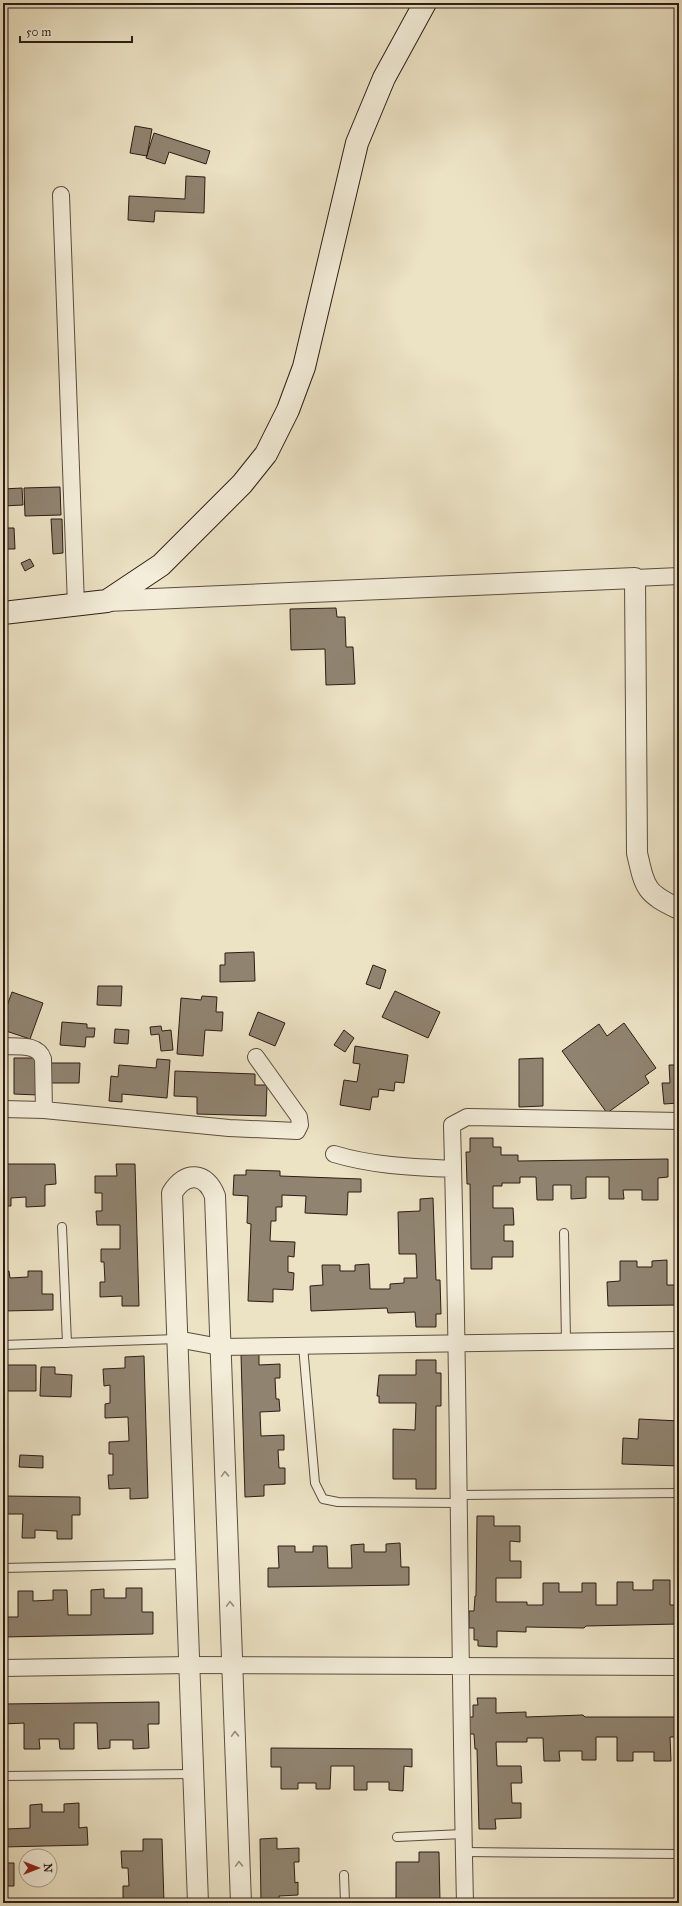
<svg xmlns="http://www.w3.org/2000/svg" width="682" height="1906" font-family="'IM FELL Great Primer',serif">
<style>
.building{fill:#908471;stroke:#2d1d15}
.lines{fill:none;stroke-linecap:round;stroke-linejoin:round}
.service-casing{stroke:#5d4e41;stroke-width:10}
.minor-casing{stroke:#5d4e41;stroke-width:18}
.tertiary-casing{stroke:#5d4e41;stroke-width:22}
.secondary-casing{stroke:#2d1d15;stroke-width:24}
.service{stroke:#f3edd9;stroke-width:8}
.minor{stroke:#f3edd9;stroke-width:16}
.tertiary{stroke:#f3edd9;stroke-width:20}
.secondary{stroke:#f3edd9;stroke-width:22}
.oneway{stroke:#9a8f81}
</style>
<rect width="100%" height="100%" fill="#ece3c5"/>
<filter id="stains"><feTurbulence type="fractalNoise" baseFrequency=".005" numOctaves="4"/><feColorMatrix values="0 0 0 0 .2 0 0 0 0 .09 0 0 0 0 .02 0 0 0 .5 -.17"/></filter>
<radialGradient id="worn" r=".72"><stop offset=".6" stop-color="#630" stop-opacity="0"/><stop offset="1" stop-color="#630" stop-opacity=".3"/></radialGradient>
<!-- building -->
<path class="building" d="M135 126 152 129 147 156 130 153Z
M154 133 210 151 206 164 169 152 165 164 146 158Z
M186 176 205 177 204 213 155 211 154 222 128 220 129 196 185 199Z
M60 487 61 515 25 516 24 488Z
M22 488 23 505 3 506V489Z
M51 519H62L63 553 53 554Z
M3 528H14L15 549H3Z
M30 559 34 566 25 571 21 563Z
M336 608 337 617H345L346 647H353L355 684 326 685 325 649 291 650 290 609Z
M254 952 255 981 220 982V965H225V953Z
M373 965 386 970 380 989 366 984Z
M98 986H122L121 1006 97 1005Z
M395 991 440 1012 428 1038 382 1017Z
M12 992 43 1003 30 1039 3 1030V1017Z
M202 996 217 997 216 1012H223L222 1031 205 1030 203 1056 177 1054 181 998 201 1000Z
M258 1012 285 1023 275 1046 249 1035Z
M62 1022 87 1024V1028H95L94 1037H86L85 1047 60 1045Z
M624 1023 656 1068 645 1076 649 1083 607 1113 562 1051 599 1024 607 1036Z
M161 1026 162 1031 171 1030 173 1050 161 1051 159 1034 151 1035 150 1027Z
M115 1029 129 1030 128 1044 114 1043Z
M344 1030 354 1038 345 1052 334 1045Z
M355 1046 408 1055 404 1083 395 1082 394 1091 379 1089 378 1097H372L370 1110 340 1105 344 1080 357 1082 360 1064 353 1063Z
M3 1058H5L3 1073Z
M14 1058H39L38 1095 14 1094Z
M543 1058V1106L519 1107V1059Z
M157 1059 170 1060 167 1098 122 1094V1102L109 1101 111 1076 118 1077 119 1065 156 1068Z
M44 1063H80L79 1083H44Z
M669 1065H679V1103L664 1104 662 1083H670Z
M175 1071 255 1074V1085H267L266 1116 197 1114V1097L174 1096Z
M470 1138H493V1147H501V1155H518V1161L668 1159V1177L658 1178V1200H642V1190H623L624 1199H609V1177H586V1198L571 1199V1185H553V1200H537L536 1177H520V1183H502V1186H493V1208H513L514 1225H504V1241H513V1257H492V1269H471L470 1184H467L466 1152H470Z
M3 1164H55L56 1184 45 1185V1206L26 1207V1197L11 1198V1206H3Z
M116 1164H135L139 1306H122V1296L100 1297V1282H105L104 1262H101V1249H120V1225H97L96 1211H102V1193H95V1176H117Z
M246 1170 280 1171V1176L361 1179V1192H348L347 1215 305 1213 306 1196 282 1195V1207H276V1221H271L270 1241 295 1242 294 1257 288 1256V1272L294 1273 293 1290 273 1289V1302L248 1301 251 1224 247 1223 248 1196 233 1195 234 1175H246Z
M433 1198 436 1280H440L441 1314H436V1327H416L415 1312 388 1313 387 1308 311 1311 310 1286 323 1285 322 1265H340V1271H355V1265L369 1264 370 1289H390V1284L404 1283V1278H417L416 1254H399L398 1212 420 1211V1199Z
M667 1260V1285H679V1305L608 1306 607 1282 620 1281V1261H637V1267H652V1261Z
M3 1271H9L10 1278 28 1277V1271H42V1294H53V1310L3 1311Z
M259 1354V1365L280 1364V1378H275L276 1399H279L280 1411 260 1412 261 1436 284 1435V1450H278L279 1468H285V1484L264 1485V1496L245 1497 241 1355Z
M144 1356 148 1498 130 1499V1488L109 1489 108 1475H113V1454H109V1442L129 1441 128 1417 105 1418V1404L110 1403V1385L104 1386 103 1369 125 1368V1357Z
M416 1360H436V1373H441V1406H436V1489H416V1479H393V1429L415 1430 416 1403H379V1396H377L379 1375H416Z
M3 1365H36V1391H3Z
M41 1367H55V1374L72 1375 71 1397 40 1396Z
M639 1419 679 1421V1466L622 1464 623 1438 638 1439Z
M20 1455 43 1456V1468L19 1467Z
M3 1496 80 1497V1515H72V1539H57V1531L35 1530V1538H22L23 1514H3Z
M477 1516H494V1526H520V1542L510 1541V1561H521V1578H496V1602H527V1605H543V1583H559V1592H582V1583H596V1605H617V1582H633V1590H653V1580H670V1605H679V1624L586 1626 584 1628 526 1627V1632L497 1631V1647L478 1646V1640H474V1628H469V1611H474L475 1596H476Z
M400 1543 401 1567H409V1585L268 1587V1568H279L278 1546H295V1552H313V1546H327L328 1568H352L351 1545 364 1544V1552H386V1544Z
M126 1588H142V1612H153V1634L3 1637V1617H18V1591H33V1601L53 1600V1590H67L68 1615H91V1590L104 1589V1598H126Z
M477 1698H496V1713L526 1712V1717L583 1715 585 1717H679V1737H670L671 1761H654V1752H633V1761H617V1737H596V1760H582V1751H559L560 1761H544L543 1738H527V1742H496L497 1766H521L522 1783H511L512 1803H521V1818L495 1819 496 1829H479L477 1749H475L474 1734H469V1717H473V1705H478Z
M159 1702V1724H148L149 1748 133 1749V1740H110V1748L98 1749 97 1723H74V1749H60L59 1739H39L40 1749H24V1723L3 1724V1704Z
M271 1748 412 1749V1767L404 1766 403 1791 389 1790V1782H367V1790H354V1766H331L330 1789H316V1783H298V1789H281V1767H271Z
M79 1803V1828L87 1827 88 1845 3 1847V1806H6V1829L30 1828V1805L42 1804V1812H64V1804Z
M277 1838V1849L299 1848V1862H294L295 1883 298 1882V1895L279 1896V1903H261L260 1839Z
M143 1839H162L164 1903H146V1900H123V1886H129L128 1868H122L121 1851H143Z
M419 1852H439L440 1903H396V1862H419Z
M3 1863H14V1886H3Z"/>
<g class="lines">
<defs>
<path id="service" d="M62 1227 67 1343
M564 1233 566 1341
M3 1345 177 1339
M303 1346 315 1483 323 1499 338 1502 459 1503
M459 1495 679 1493
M3 1568 185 1564
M3 1776 193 1774
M397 1837 463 1834
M464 1852 679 1854
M344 1875 345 1903"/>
<path id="minor" d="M61 195 76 605
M635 578 679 576
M3 1046C17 1047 38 1043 43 1059L44 1110
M3 1109 44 1110 229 1128 297 1131 300 1125 299 1117 256 1057
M334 1154C374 1166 412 1167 453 1169
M177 1339 220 1347 679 1340
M3 1668 189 1665 679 1667
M465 1903C459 1644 459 1384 452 1125L467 1117 679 1121"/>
<path id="tertiary" d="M107 601 635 578 637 853C645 888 645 893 679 909
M198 1903 172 1193C185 1171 206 1172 215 1196L241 1903"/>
<path id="secondary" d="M3 613 107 601 161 565 242 484 266 454 288 410 304 367 357 143 384 78 425 3"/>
</defs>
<!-- service casing -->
<use href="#service" class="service-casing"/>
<!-- minor casing -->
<use href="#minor" class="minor-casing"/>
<!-- tertiary casing -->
<use href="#tertiary" class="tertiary-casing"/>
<!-- secondary casing -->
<use href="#secondary" class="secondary-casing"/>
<!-- service -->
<use href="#service" class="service"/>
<!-- minor -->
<use href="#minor" class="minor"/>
<!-- tertiary -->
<use href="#tertiary" class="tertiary"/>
<!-- secondary -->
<use href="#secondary" class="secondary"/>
</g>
<!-- one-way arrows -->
<defs><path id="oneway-chevron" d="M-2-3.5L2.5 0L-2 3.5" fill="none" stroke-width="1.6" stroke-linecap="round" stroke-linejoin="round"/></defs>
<g class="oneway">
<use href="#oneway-chevron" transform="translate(225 1474) rotate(-92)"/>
<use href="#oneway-chevron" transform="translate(230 1604) rotate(-92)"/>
<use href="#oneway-chevron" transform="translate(235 1734) rotate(-92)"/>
<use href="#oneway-chevron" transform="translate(239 1864) rotate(-92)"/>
</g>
<!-- margin -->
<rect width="682" height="1906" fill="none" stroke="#ece3c5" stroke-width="16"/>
<rect x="4" y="4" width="674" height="1898" fill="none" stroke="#2d1d15" stroke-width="2"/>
<rect x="8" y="8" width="666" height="1890" fill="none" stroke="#2d1d15"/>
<!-- north arrow -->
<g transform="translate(38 1868) rotate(90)"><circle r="19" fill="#f3edd9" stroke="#a49a8b"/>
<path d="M0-3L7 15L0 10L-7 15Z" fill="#8f2418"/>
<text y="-6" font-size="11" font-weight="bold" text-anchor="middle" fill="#2d1d15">N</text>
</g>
<!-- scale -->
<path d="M20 36v6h112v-6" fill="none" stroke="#2d1d15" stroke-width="2"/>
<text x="26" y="36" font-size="12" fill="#2d1d15" stroke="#f3edd9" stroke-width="3" paint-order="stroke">50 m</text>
<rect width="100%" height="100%" filter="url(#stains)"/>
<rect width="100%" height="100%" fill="url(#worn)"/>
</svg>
